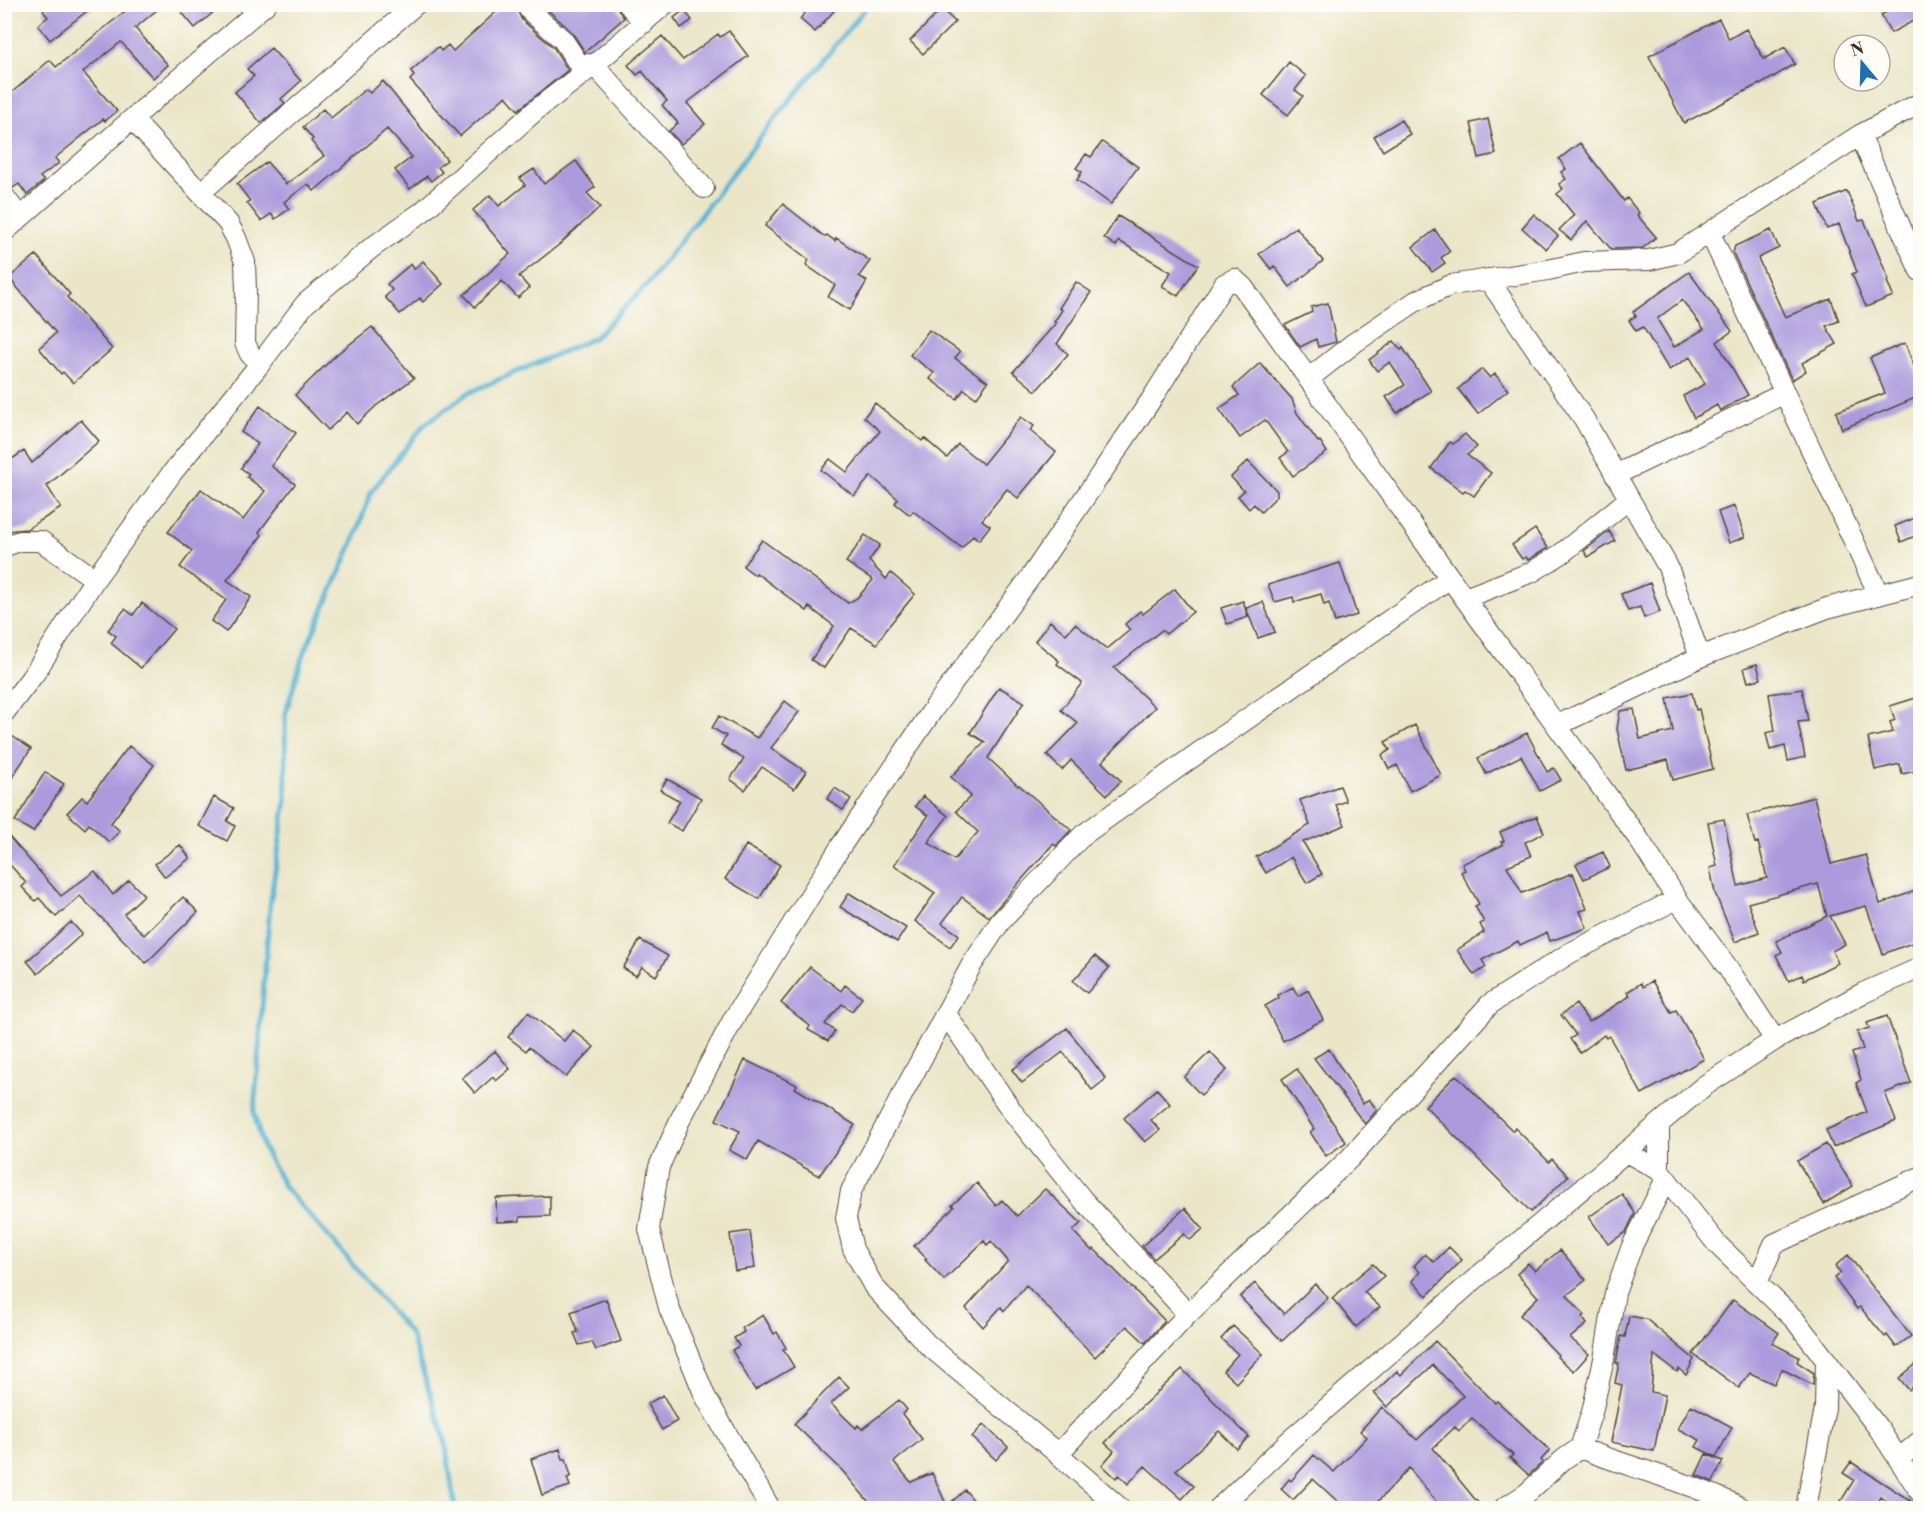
<svg xmlns="http://www.w3.org/2000/svg" width="1925" height="1513" font-family="'Libre Bodoni',serif">
<style>
.lines{fill:none;stroke-linecap:round;stroke-linejoin:round}
.stream{stroke:#56b4d4;stroke-width:5}
.building{fill:#ab9bdd;fill-rule:evenodd}
.minor-casing{stroke:#554638;stroke-width:22}
.minor{stroke:#fff;stroke-width:20}
</style>
<rect width="100%" height="100%" fill="#fdfcf7"/>
<filter id="ink" filterUnits="userSpaceOnUse"><feTurbulence type="fractalNoise" baseFrequency=".0167" numOctaves="2"/><feDisplacementMap in="SourceGraphic" scale="12" xChannelSelector="R" yChannelSelector="G"/><feConvolveMatrix kernelMatrix="1 2 1 2 8 2 1 2 1" color-interpolation-filters="sRGB"/></filter>
<filter id="wash" filterUnits="userSpaceOnUse"><feTurbulence type="fractalNoise" baseFrequency=".008" numOctaves="4" result="noise"/><feDisplacementMap in="SourceGraphic" scale="24" xChannelSelector="R" yChannelSelector="G"/><feGaussianBlur stdDeviation="1.35" result="paint"/><feColorMatrix in="noise" values="0 0 0 0 0 0 0 0 0 0 0 0 0 0 0 0 0 1.4 0 .05"/><feComposite in="paint" operator="in"/></filter>
<g filter="url(#wash)">
<rect width="100%" height="100%" fill="#ebe6c8"/>
<g class="lines">
<!-- stream -->
<path class="stream" d="M455 1508 445 1440 411 1335 341 1251 285 1188 263 1147 254 1113 270 904 286 800 285 715 302 658 356 535 371 492 424 425 468 393 594 338 646 286 773 121 869 4"/>
</g>
<g id="blocks">
<!-- building -->
<path class="building" d="M51 4H96L50 40 38 25 48 17 43 11Z
M134 4H164L135 28 168 65 153 78 121 42 83 72 117 111 105 121 103 119 55 158 59 163 40 177 44 181 27 195 19 184 13 188 4 184V99L50 60 56 67Z
M175 4H223L195 28Z
M505 4H514L522 20 554 48 568 70 518 110 506 96 460 136 410 80 414 76 411 71 438 47 441 51 448 45 453 51Z
M541 4H616L619 11 624 18 585 52 571 31Z
M813 4H840L815 32 800 19Z
M1901 4H1912L1919 18 1891 33 1881 15Z
M942 9 955 22 923 54 910 41Z
M684 10 692 20 681 28 674 18Z
M1719 19 1729 39 1746 29 1764 59 1785 47 1795 64 1760 85 1759 84 1684 123 1649 56Z
M729 31 748 56 687 103 705 124 681 144 669 131 678 123 662 105 667 101 642 71 637 75 628 65 662 36 683 60 718 34 720 37Z
M271 48 301 81 281 99 285 103 261 123 235 92 254 76 247 69Z
M1289 62 1306 76 1295 90 1303 96 1288 115 1263 95Z
M383 81 447 160 438 167 442 172 431 181 427 176 410 189 395 170 412 157 387 129 314 191 308 184 284 202 289 209 275 219 271 214 261 221 247 203 250 201 237 184 267 162 286 184 324 156 311 141 313 139 303 127 323 109 331 118 366 89 370 93Z
M1488 119 1496 154 1479 158 1471 123Z
M1401 120 1410 134 1383 151 1374 136Z
M1102 142 1138 167 1111 204 1077 180 1082 172 1076 168 1086 154 1091 157Z
M1580 143 1624 201 1627 198 1639 213 1637 215 1656 237 1643 248 1611 249 1587 221 1571 240 1559 230 1574 215 1557 194 1563 189 1559 184 1566 179 1561 172 1566 169 1559 159Z
M576 161 595 187 587 193 600 207 560 244 519 276 529 288 518 298 502 281 475 307 464 295 510 254 473 210 490 195 499 206 525 185 520 178 534 169 544 184Z
M1847 191 1859 221 1864 220 1889 280 1887 281 1893 296 1866 307 1852 274 1857 272 1839 224 1827 229 1817 204Z
M783 204 825 237 827 235 835 241 836 238 870 261 859 276 867 281 850 310 828 297 835 285 806 265 809 260 765 226Z
M1534 214 1558 236 1546 249 1522 228Z
M1118 216 1198 265 1178 296 1162 286 1171 272 1119 241 1116 246 1104 238Z
M1296 227 1323 261 1290 287 1274 266 1271 269 1259 254Z
M1435 230 1450 251 1441 258 1445 263 1432 272 1413 247Z
M1771 230 1779 248 1758 258 1785 317 1831 299 1839 321 1826 326 1837 344 1802 363 1806 371 1792 380 1733 253 1735 246Z
M36 255 70 294 67 297 112 349 73 383 63 372 61 374 39 348 56 333 9 278Z
M423 261 443 284 423 302 420 298 400 314 385 297 392 290 387 284 411 264 414 269Z
M1689 272 1732 331 1717 342 1748 395 1720 411 1717 405 1694 418 1683 396 1705 384 1690 357 1669 370 1643 327 1636 331 1629 320 1636 316 1633 312ZM1682 300 1704 329 1674 347 1657 319Z
M1076 282 1091 292 1057 344 1068 354 1036 391 1013 372 1056 323 1054 322 1062 310 1059 308Z
M1328 303 1336 342 1318 347 1316 339 1300 347 1285 325 1312 312 1311 307Z
M372 327 414 378 376 406 357 424 347 412 328 430 295 395 337 354Z
M929 330 960 352 955 358 988 382 976 398 964 389 957 399 930 379 934 373 910 355Z
M1394 341 1401 350 1403 348 1431 391 1397 413 1386 397 1405 385 1390 362 1377 371 1369 360Z
M1905 343 1920 381V396L1842 429 1836 412 1885 393 1870 358Z
M1260 363 1292 399 1297 413 1318 442 1320 441 1327 452 1293 476 1280 458 1288 452 1265 420 1240 438 1219 409 1239 395 1233 387Z
M1482 369 1490 378 1495 374 1508 390 1478 414 1458 389Z
M875 403 922 441 924 438 947 458 958 444 983 464 1021 417 1034 426 1030 431 1056 452 1018 498 1007 489 982 520 990 526 979 540 973 535 962 548 913 511 910 515 895 503 898 499 871 476 854 496 821 470 830 459 847 472 880 431 864 417Z
M260 406 296 433 271 466 295 484 259 532 262 535 227 580 251 597 226 632 211 621 226 600 180 567 192 551 168 532 201 489 243 520 265 491 247 477 249 474 241 468 258 444 241 432Z
M81 420 99 441 47 486 61 508 27 529 6 531 4 464 24 451 32 463Z
M1465 434 1477 447 1467 455 1491 473 1474 496 1465 490 1463 492 1431 468 1450 442 1453 444Z
M1248 461 1277 491V496L1261 512 1254 504 1249 509 1238 496 1244 491 1231 477Z
M1734 506 1745 537 1729 543 1718 512Z
M1920 516V534L1901 542 1895 526Z
M1535 529 1548 548 1528 560 1526 557 1522 559 1512 545Z
M1609 531 1615 541 1588 557 1584 551Z
M865 535 880 545 869 561 886 579 891 573 915 594 887 628 877 644 851 628 824 668 811 660 834 626 809 607 807 611 756 573 755 575 743 566 762 540 848 603 857 598 873 580 846 562Z
M1340 563 1357 615 1335 622 1329 603 1324 605 1321 594 1294 602 1293 597 1275 602 1268 585Z
M1650 583 1660 612 1644 618 1640 607 1628 611 1621 594Z
M1175 589 1193 612 1166 634 1162 630 1114 668 1155 707 1102 762 1121 781 1107 795 1071 760 1062 770 1047 755 1078 723 1061 710 1082 683 1057 664 1059 661 1035 641 1050 621 1066 634 1075 624 1107 649 1130 630 1125 624 1140 611 1143 614Z
M1243 601 1248 617 1227 624 1221 608Z
M1263 602 1275 632 1258 638 1246 608Z
M142 603 174 629 141 668 111 643 116 636 108 630 125 609 133 615Z
M1757 664 1761 679 1748 682 1744 668Z
M999 687 1024 702 988 758 1018 786 1019 785 1071 830 1056 846 1053 844 989 917 962 897 942 923 959 935 950 947 915 921 935 893 894 865 928 816 915 806 923 796 948 816 928 842 954 860 978 832 956 811 971 796 951 777 985 742 970 733Z
M1802 689 1808 721 1798 722 1805 757 1788 761 1785 746 1770 750 1766 733 1775 731 1769 694Z
M1692 693 1696 710 1699 709 1713 769 1673 780 1668 760 1626 770 1617 729 1620 711 1634 709 1640 739 1673 731 1667 698Z
M1916 698 1920 713V770L1902 774 1900 764 1875 770 1868 738 1893 732 1890 722 1895 720 1890 706Z
M785 701 799 712 771 748 806 772 794 789 762 767 745 790 730 779 744 759 721 745 726 736 712 728 719 716 757 738Z
M1415 725 1441 775 1410 791 1397 765 1389 769 1382 755 1390 750 1385 742Z
M1527 733 1547 772 1554 768 1561 780 1540 791 1521 756 1486 774 1478 758Z
M9 734 31 749 4 789V741Z
M129 746 154 765 111 823 120 831 109 842 89 824 85 829 67 813 82 797 87 801Z
M45 772 64 784 33 832 15 821Z
M667 779 701 798 682 831 667 823 680 801 660 790Z
M1340 786 1346 801 1336 805 1345 825 1303 842 1322 874 1307 883 1291 857 1266 873 1256 857 1310 825 1300 800Z
M835 788 851 799 843 810 827 799Z
M214 797 234 808 227 821 235 826 227 841 199 826Z
M1814 797 1831 864 1866 855 1880 904 1920 889V940L1883 954 1866 906 1830 916 1845 944 1832 951 1838 963 1804 980 1802 975 1789 981 1776 955 1782 952 1776 941 1827 916 1818 884 1748 903 1759 932 1735 942 1715 893 1710 868 1717 866 1708 822 1724 819 1738 886 1767 878 1758 842 1755 843 1747 815Z
M1537 816 1544 833 1525 842 1531 856 1507 866 1522 893 1573 873 1587 909 1580 911 1587 928 1550 941 1547 932 1520 945 1518 941 1482 960 1486 967 1474 975 1457 950 1484 932 1480 924 1484 922 1475 906 1479 904 1461 872 1465 870 1462 864 1503 845 1501 842 1504 841 1500 832Z
M4 831 61 896 95 871 113 895 129 880 144 895 124 914 144 935 183 897 198 912 146 963 80 896 56 917 39 898 35 901 22 887 26 883 4 858Z
M180 845 190 858 165 877 155 864Z
M746 845 780 865 759 899 725 879Z
M1603 852 1610 867 1584 879 1576 864Z
M849 893 906 928 897 942 840 907Z
M71 922 82 934 38 974 27 961Z
M640 940 668 956 656 976 642 967 636 976 623 968Z
M1095 956 1109 968 1087 993 1073 981Z
M810 967 841 991 845 985 862 998 852 1011 842 1004 825 1024 835 1031 828 1041 808 1030 810 1026 781 1003Z
M1652 981 1671 1012 1676 1010 1704 1059 1642 1094 1609 1036 1606 1038 1604 1035 1580 1053 1570 1039 1576 1035 1561 1015 1576 1004 1589 1022 1630 996 1627 992 1641 983 1643 987Z
M1293 987 1298 996 1308 990 1323 1020 1283 1041 1265 1006 1279 998 1278 995Z
M528 1012 564 1041 573 1030 594 1047 566 1077 529 1047 526 1051 508 1037Z
M1887 1016 1911 1083 1885 1093 1896 1121 1833 1147 1826 1130 1867 1112 1856 1083 1861 1080 1852 1053 1863 1049 1857 1032 1869 1028 1867 1023Z
M1067 1028 1106 1079 1092 1090 1063 1052 1022 1083 1012 1070Z
M1329 1049 1363 1104 1369 1099 1377 1110 1365 1124 1314 1058Z
M495 1051 510 1069 496 1081 493 1077 475 1093 462 1078Z
M1210 1052 1227 1070 1201 1095 1184 1077Z
M745 1060 797 1085 795 1088 855 1125 819 1176 758 1141 747 1160 729 1150 740 1131 716 1120Z
M1297 1069 1346 1142 1326 1156 1310 1132 1314 1129 1282 1079Z
M1456 1075 1513 1131 1515 1128 1549 1162 1552 1159 1568 1176 1531 1212 1425 1106Z
M1157 1089 1170 1104 1151 1120 1160 1130 1145 1142 1124 1118Z
M1826 1144 1853 1186 1824 1204 1797 1161Z
M977 1183 996 1206 1002 1200 1017 1216 1045 1189 1081 1223 1073 1231 1092 1251 1094 1249 1165 1321 1145 1343 1127 1326 1095 1357 1026 1285 1004 1311 1001 1307 983 1327 966 1308 1008 1261 991 1241 987 1245 984 1241 944 1280 925 1260 927 1259 914 1246 954 1207 952 1205Z
M1622 1194 1635 1213 1626 1232 1608 1244 1589 1217Z
M550 1196V1216L520 1217V1221L497 1222 496 1198Z
M1185 1208 1203 1229 1190 1240 1184 1234 1154 1259 1142 1246Z
M750 1231 755 1268 735 1271 730 1234Z
M1449 1247 1462 1260 1427 1296 1412 1281 1420 1272 1414 1266 1425 1254 1434 1262Z
M1560 1250 1586 1280 1567 1295 1584 1315 1582 1317 1587 1324 1570 1338 1589 1354 1574 1371 1557 1357 1558 1355 1520 1315 1538 1297 1517 1274 1528 1263 1535 1271Z
M1848 1255 1911 1336 1896 1347 1887 1335 1885 1337 1860 1307 1857 1309 1834 1278 1841 1273 1835 1266Z
M1373 1264 1384 1276 1364 1292 1380 1307 1356 1327 1332 1298Z
M1255 1283 1284 1314 1315 1284 1328 1298 1282 1341 1240 1297Z
M606 1299 621 1341 596 1350 592 1342 579 1345 574 1333 578 1332 571 1312Z
M1733 1300 1779 1333 1772 1343 1799 1357 1797 1362 1814 1373 1813 1385 1782 1369 1774 1384 1750 1373 1739 1388 1693 1354Z
M763 1315 774 1334 777 1332 786 1348 783 1349 794 1367 755 1390 732 1350 739 1346 734 1338 744 1332 742 1328Z
M1629 1316 1646 1319 1694 1359 1686 1375 1679 1369 1677 1372 1654 1355 1651 1392 1665 1395 1654 1451 1611 1442 1622 1385 1615 1383 1619 1363H1616L1621 1336 1625 1337Z
M1233 1326 1263 1354 1236 1383 1223 1371 1238 1354 1221 1339Z
M1435 1341 1495 1403 1497 1401 1550 1450 1541 1460 1543 1462 1529 1475 1510 1458 1513 1455 1472 1418 1459 1431 1455 1427 1433 1448 1483 1509H1442L1409 1468 1371 1509H1346L1313 1479 1293 1500 1281 1489 1289 1479 1291 1481 1314 1455 1334 1472 1367 1437 1360 1431 1382 1407 1417 1440 1463 1396 1433 1365 1387 1407 1374 1393 1397 1371 1401 1375Z
M1920 1361V1380L1909 1390 1899 1378Z
M1182 1369 1249 1437 1237 1449 1219 1431 1176 1470 1194 1486 1182 1499 1145 1466 1128 1484 1119 1475 1116 1478 1102 1465 1114 1451 1105 1443 1120 1427Z
M839 1377 849 1387 831 1404 856 1428 858 1425 862 1429 899 1400 907 1410 902 1414 922 1439 894 1462 911 1482 932 1473 947 1506 965 1490 981 1509H875L840 1468 794 1424Z
M663 1395 677 1421 662 1430 647 1404Z
M1691 1405 1732 1427 1716 1457 1696 1447 1700 1440 1678 1429Z
M984 1424 1008 1447 996 1460 972 1437Z
M560 1449 563 1459H566L571 1476 567 1478 570 1486 542 1495 531 1459Z
M1706 1454 1723 1461 1713 1482 1696 1475Z
M1851 1462 1920 1507V1509H1898L1881 1497 1874 1509H1836L1854 1480 1843 1473Z"/>
</g>
</g>
<g filter="url(#ink)">
<use href="#blocks" fill-opacity="0" stroke="#554638" stroke-width="1.5"/>
<g class="lines">
<defs>
<path id="minor" d="M526 4 530 11 563 40 578 63 594 65 704 188
M628 4 644 23
M132 119 228 223 236 238 245 262 246 291 245 343 250 354 260 364
M1860 135 1920 271
M200 193 416 4
M4 196 20 218
M4 232 132 119 266 4
M1710 233 1879 595
M1488 279 1584 419 1668 567 1700 657
M1308 379 1354 343 1416 301 1451 285 1548 270 1584 262 1649 260 1678 253 1860 135 1920 103
M1615 475 1785 393
M4 543 8 545 20 541H41L95 579
M1465 598 1532 572 1561 554 1629 499
M4 713 34 674 95 579 172 473 260 364 305 304 370 249 422 212 536 110 594 65 665 4
M1558 725 1700 657 1827 608 1920 584
M946 1014 1012 1111 1083 1200 1188 1314
M1626 1152 1659 1170 1717 1244 1795 1320 1879 1429 1920 1492
M1659 1170V1124
M1757 1283 1774 1244 1920 1177
M1580 1448C1634 1469 1690 1482 1742 1508
M1058 1454 928 1345 874 1287 853 1249 846 1218 851 1191 971 966 1000 922 1083 835 1211 744 1450 578
M1899 1459 1920 1441
M770 1508 705 1396 669 1308 649 1229 659 1167 680 1120 734 1018 841 846 934 708 1032 575 1151 400 1224 284 1234 279 1243 287 1450 578 1638 838 1677 899 1728 968 1775 1040
M1120 1508 1058 1454 1188 1314 1350 1158 1490 1004 1570 953 1677 899
M1219 1508 1289 1441 1482 1273 1704 1086 1775 1040 1863 993 1920 968
M1504 1508 1526 1494 1564 1459 1580 1448 1592 1412 1604 1359 1615 1293 1632 1246 1666 1179
M1806 1508 1825 1408 1826 1360"/>
</defs>
<!-- minor casing -->
<use href="#minor" class="minor-casing"/>
<!-- minor -->
<use href="#minor" class="minor"/>
</g>
</g>
<!-- margin -->
<rect width="1925" height="1513" fill="none" stroke="#fdfcf7" stroke-width="24"/>
<!-- north arrow -->
<g transform="translate(1862 63) rotate(341)"><circle r="28" fill="#fdfcf7" stroke="#afa8a0" stroke-width="1.5"/>
<path d="M0-4.5L10 22L0 15L-10 22Z" fill="#1f6fb2"/>
<text y="-9" font-size="16" font-weight="bold" text-anchor="middle" fill="#3b2a1e">N</text>
</g>
</svg>
